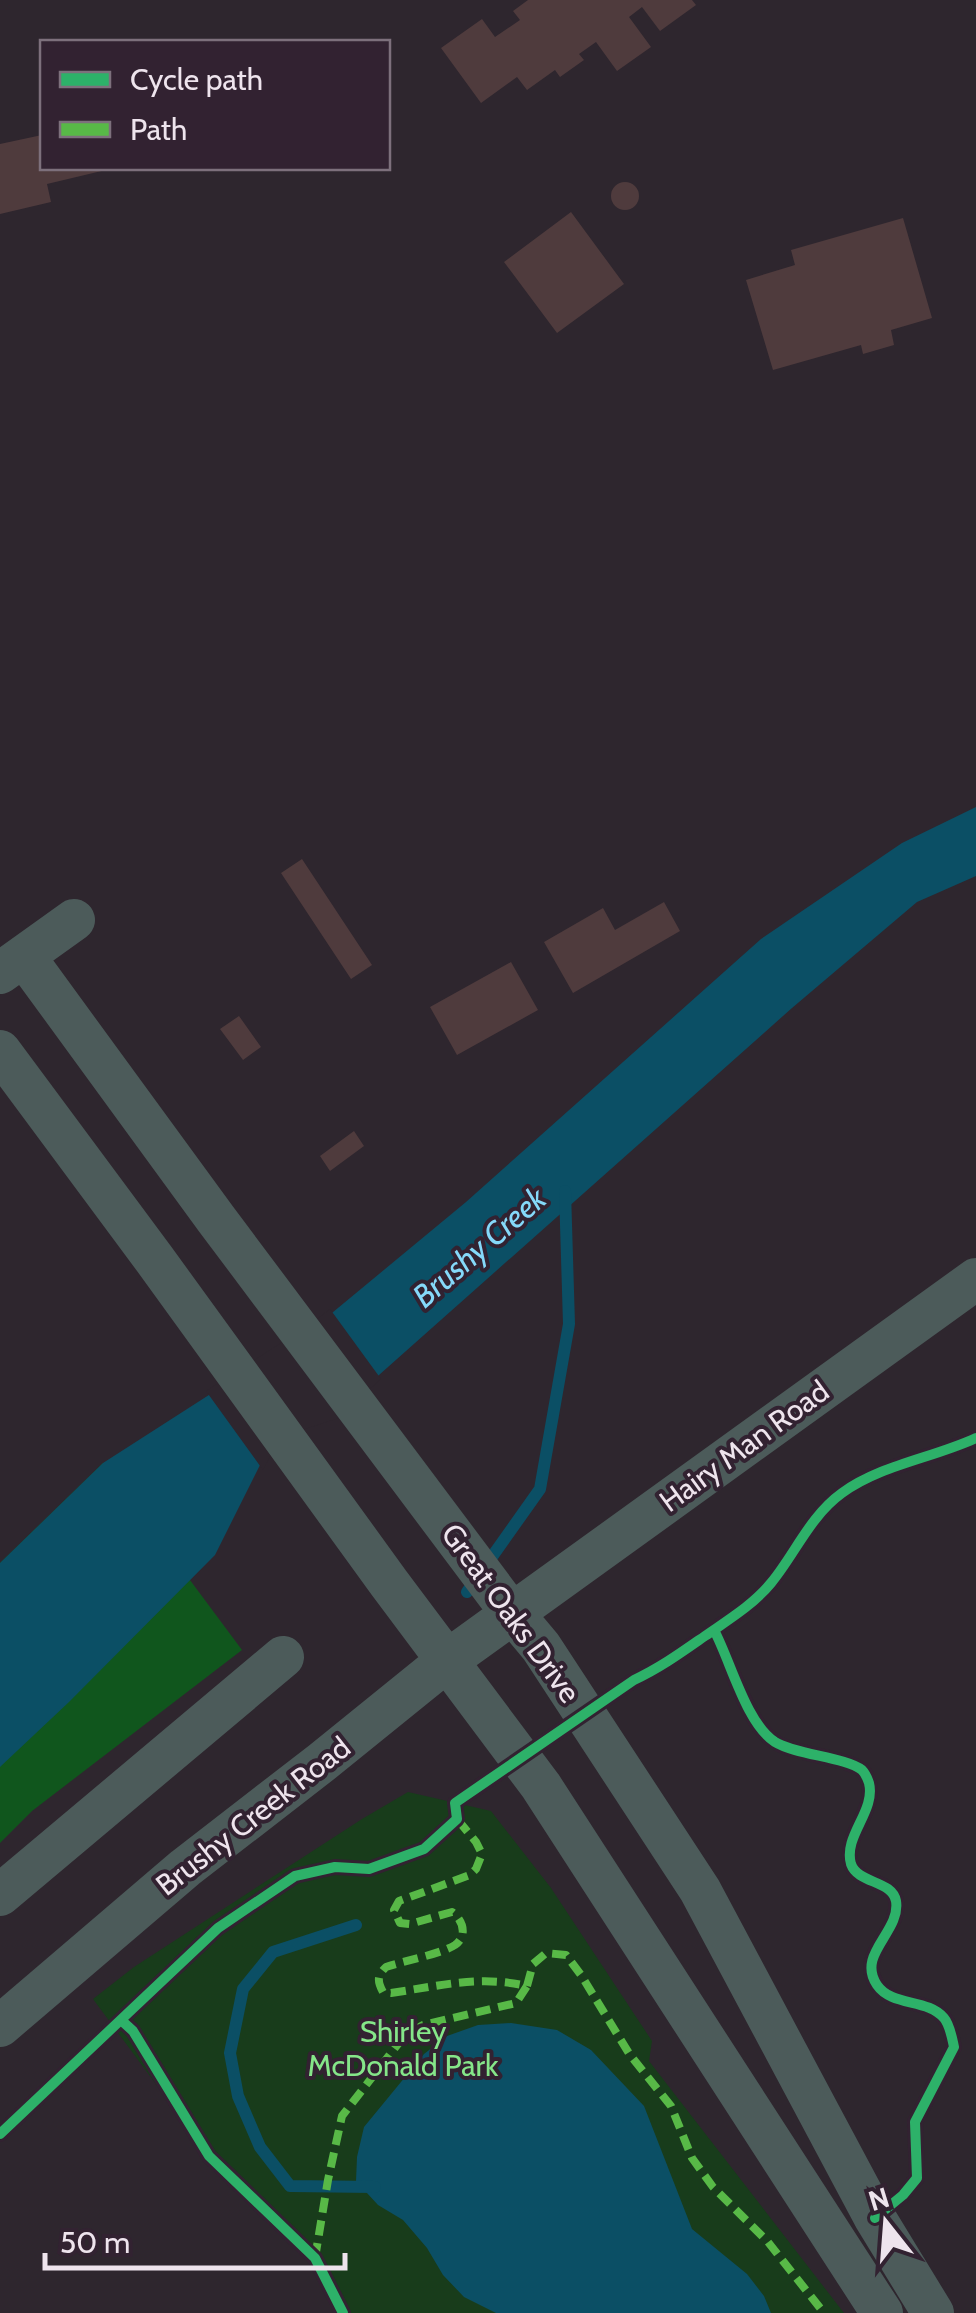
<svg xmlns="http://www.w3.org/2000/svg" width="976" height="2313" font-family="Cabin,sans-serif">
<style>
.green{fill:#183c1b}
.forest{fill:#10561d}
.water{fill:#0b4f65}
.pier{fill:#2e262e}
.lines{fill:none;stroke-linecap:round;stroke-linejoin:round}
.stream{stroke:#0b4f65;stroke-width:12}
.building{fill:#4f3b3d}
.minor{stroke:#4c5b5a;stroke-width:42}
.quiet{stroke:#58b947;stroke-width:8;stroke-dasharray:15 8;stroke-linecap:butt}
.cycleway-casing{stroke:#322231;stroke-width:16}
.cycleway{stroke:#2db169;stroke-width:10}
.labels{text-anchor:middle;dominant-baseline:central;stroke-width:8;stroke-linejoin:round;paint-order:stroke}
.street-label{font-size:30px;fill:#eee4ed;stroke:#322231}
.park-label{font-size:30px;fill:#85e689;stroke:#322231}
.water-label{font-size:32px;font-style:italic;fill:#85d9fa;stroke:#322231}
</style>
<rect width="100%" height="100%" fill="#2e262e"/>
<!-- green -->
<path class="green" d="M408 1792 491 1811 551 1888 652 2041 649 2061 844 2313H343L315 2258 209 2156 93 1999 134 1967 362 1819Z"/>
<!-- forest -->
<path class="forest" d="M103 1463 242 1650 32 1811 0 1843V1563Z"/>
<!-- water -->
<path class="water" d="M976 807V876L917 902 792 1008 334 1415 276 1433 215 1555 69 1702 0 1767V1563L103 1463 315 1327 466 1202 761 939 902 843Z
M511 2023 557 2030 591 2050 644 2106 692 2229 747 2274 764 2296 771 2313H496L464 2297 443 2275 427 2248 403 2220 378 2205 356 2181 357 2157 364 2127 424 2054 447 2036 478 2025Z"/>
<!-- pier -->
<path class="pier" d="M330 1309 381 1379 336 1419 280 1437 263 1470 206 1391 312 1323Z"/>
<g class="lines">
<!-- stream -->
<path class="stream" d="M467 1592 540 1489 569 1324 565 1191
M356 1925 273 1952 243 1989 230 2053 238 2096 260 2147 290 2186 375 2187"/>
</g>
<!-- building -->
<path class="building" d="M528 0H692L696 5 660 31 642 7 629 17 651 47 617 71 596 42 579 54 584 60 560 77 555 70 527 90 517 77 481 103 441 48 482 19 495 37 520 20 513 11Z
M42 135V168L110 169 47 184 51 202 0 214V144Z
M611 196a14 14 0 1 1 28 0a14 14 0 1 1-28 0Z
M571 212 624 284 557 333 504 262Z
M903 218 932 318 891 330 894 345 863 354 861 345 773 370 746 280 795 265 791 250Z
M302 859 372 965 351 979 281 873Z
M664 902 680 931 573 993 544 942 603 908 615 930Z
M511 962 538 1010 457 1055 430 1007Z
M239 1016 261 1047 243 1060 220 1029Z
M354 1131 364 1146 330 1171 320 1156Z"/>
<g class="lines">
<!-- minor -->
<path class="minor" d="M24 956 216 1219 500 1598 541 1647 700 1890 875 2218 933 2313
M0 973 74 920
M0 1051 155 1260 389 1583 541 1786 882 2313
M0 1895 283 1657
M0 2026 185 1868 322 1762 448 1660 976 1279"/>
<!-- quiet -->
<path class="quiet" d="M527 1986 533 1964 546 1953 566 1955 581 1975 630 2055 671 2106 692 2158 713 2187 768 2242 824 2313
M315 2258 328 2180 342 2116 405 2035 423 2025 516 2003 527 1986C479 1975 439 1986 391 1993L383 1992C377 1981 377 1976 386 1967 403 1961 441 1954 455 1945 468 1936 463 1920 452 1912L410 1924 400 1923 394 1910 399 1901 470 1875 476 1869 482 1854 476 1842 457 1819"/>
<defs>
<path id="cycleway" d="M714 1630C731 1662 746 1723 775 1742 796 1755 845 1757 862 1770 865 1773 868 1780 869 1783 876 1811 843 1836 851 1864 858 1884 892 1880 896 1901 901 1932 856 1954 877 1985 892 2007 927 1998 944 2018 950 2025 952 2038 954 2047L915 2122 917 2178 903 2195 875 2218
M121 2020 133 2031 209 2156 315 2258 343 2313
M0 2134 218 1928 295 1876 335 1867 369 1869 424 1849 457 1819 455 1803 634 1680C660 1668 682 1652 705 1636 728 1620 753 1605 771 1583 795 1554 810 1516 842 1493 880 1465 933 1458 976 1438"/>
</defs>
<!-- cycleway casing -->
<use href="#cycleway" class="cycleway-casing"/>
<!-- cycleway -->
<use href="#cycleway" class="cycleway"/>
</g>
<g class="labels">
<!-- street labels -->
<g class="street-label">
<text transform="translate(744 1446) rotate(-36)">Hairy Man Road</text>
<text transform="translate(511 1613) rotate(54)">Great Oaks Drive</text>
<text transform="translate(253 1816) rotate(-38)">Brushy Creek Road</text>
</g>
<!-- park labels -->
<g class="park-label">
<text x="403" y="2031">Shirley<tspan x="403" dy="34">McDonald Park</tspan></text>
</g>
<!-- water labels -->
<g class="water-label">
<text transform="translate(479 1247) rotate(-41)">Brushy Creek</text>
</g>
</g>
<!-- legend -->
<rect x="40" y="40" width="350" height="130" fill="#322231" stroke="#7d707c" stroke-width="2.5"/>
<rect x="60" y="72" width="50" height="15" fill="#2db169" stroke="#7d707c" stroke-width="2.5"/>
<text x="130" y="90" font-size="30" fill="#eee4ed">Cycle path</text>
<rect x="60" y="122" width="50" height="15" fill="#58b947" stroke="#7d707c" stroke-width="2.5"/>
<text x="130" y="140" font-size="30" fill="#eee4ed">Path</text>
<!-- north arrow -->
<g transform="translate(886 2223) rotate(343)" stroke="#322231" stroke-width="8" paint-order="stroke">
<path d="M0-8L18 38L0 25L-18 38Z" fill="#eee4ed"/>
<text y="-15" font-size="28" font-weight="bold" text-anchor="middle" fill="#eee4ed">N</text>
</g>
<!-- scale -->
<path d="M45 2253v15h300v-15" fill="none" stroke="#eee4ed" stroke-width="5"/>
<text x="60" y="2253" font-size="30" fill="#eee4ed" stroke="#322231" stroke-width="8" paint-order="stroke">50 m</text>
</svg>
